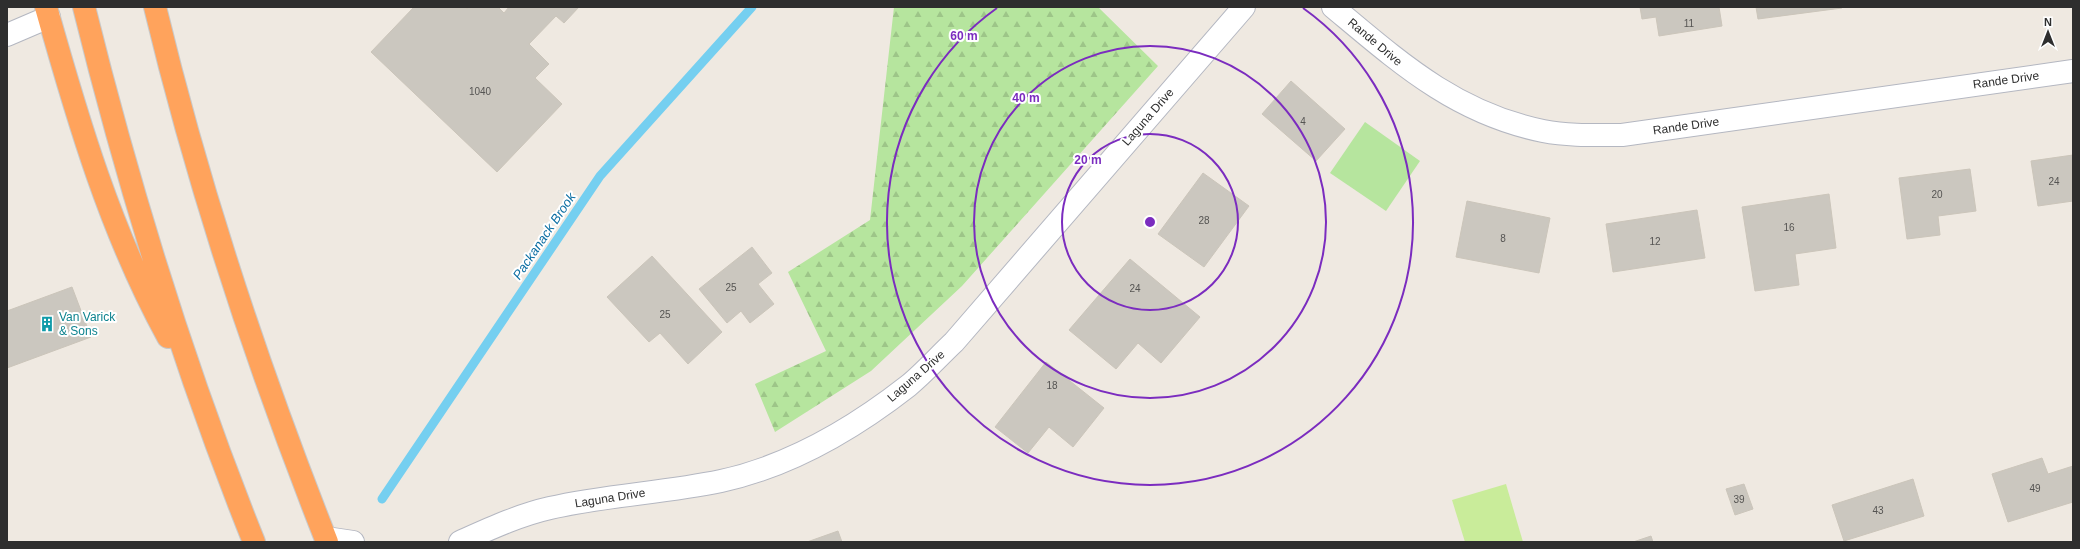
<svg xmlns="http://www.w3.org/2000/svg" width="2080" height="549" font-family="Helvetica,sans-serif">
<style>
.grass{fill:#b6e59e}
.forest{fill:url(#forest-firs)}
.pitch{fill:#c9ec9a}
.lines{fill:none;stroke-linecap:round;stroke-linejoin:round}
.stream{stroke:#75cff0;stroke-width:9}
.building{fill:#cbc7bf;stroke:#cbc5ba}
.minor-casing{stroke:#b4b7c1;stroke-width:24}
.highway-casing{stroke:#c9c9c9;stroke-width:24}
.minor{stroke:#fff;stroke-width:22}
.highway{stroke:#ffa35c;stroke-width:22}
.ring{fill:none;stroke:#7b2cbf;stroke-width:2}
.labels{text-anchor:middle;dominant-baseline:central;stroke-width:4;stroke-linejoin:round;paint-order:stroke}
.number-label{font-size:10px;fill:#555452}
.street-label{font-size:12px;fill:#2e2e2e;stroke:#fff}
.culture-label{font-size:12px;fill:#0d838f;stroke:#fff;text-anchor:start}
.water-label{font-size:13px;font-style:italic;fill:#0d6fa3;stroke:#fff}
.centre{fill:#7b2cbf;stroke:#fff;stroke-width:2}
.ring-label{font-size:12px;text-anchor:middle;font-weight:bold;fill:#7b2cbf;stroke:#fff;stroke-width:4;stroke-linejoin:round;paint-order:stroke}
</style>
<defs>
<pattern id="forest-firs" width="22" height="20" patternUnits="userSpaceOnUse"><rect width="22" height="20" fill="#b6e59e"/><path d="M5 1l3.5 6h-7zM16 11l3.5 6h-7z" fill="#9dc588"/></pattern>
</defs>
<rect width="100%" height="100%" fill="#efe9e1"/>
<!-- grass -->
<path class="grass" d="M1365 122 1420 161 1386 211 1330 173Z"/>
<!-- forest -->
<path class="forest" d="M894 7H1098L1158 66 962 286 871 371 775 432 755 384 826 351 788 272 870 220Z"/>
<!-- pitch -->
<path class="pitch" d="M1506 484 1523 542H1465L1452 500Z"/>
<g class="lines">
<!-- stream -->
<path class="stream" d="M382 499 600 176 752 7"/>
</g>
<!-- building -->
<path class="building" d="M414 7H465L467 9 469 7H498L504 13 509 7H579L564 23 556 16 529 44 549 64 535 78 562 104 497 172 371 52Z
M1640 7H1719L1722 26 1659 36 1656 17 1642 19Z
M1756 7H1841L1842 8 1758 19Z
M1291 81 1345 129 1316 161 1262 114Z
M2073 155V201L2038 206 2031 161Z
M1970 169 1976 211 1938 216 1940 235 1907 239 1899 178Z
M1203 173 1249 206 1204 267 1158 234Z
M1829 194 1836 248 1795 254 1799 285 1755 291 1742 207Z
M1467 201 1550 218 1539 273 1456 257Z
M1697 210 1705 258 1613 272 1606 224Z
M752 247 772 273 758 284 774 304 750 323 741 311 727 323 699 289Z
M652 256 722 332 688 364 660 333 649 342 607 297Z
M1130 259 1200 317 1161 363 1138 343 1116 369 1069 330Z
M72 287 91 337 7 368V311Z
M1046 362 1104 408 1073 447 1049 427 1028 453 995 427Z
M2042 458 2048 474 2073 466V502L2008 522 1992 474Z
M1913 479 1924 516 1844 541 1832 505Z
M1744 484 1753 509 1735 515 1726 489Z
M838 531 842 542H807Z
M1651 536 1653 542H1633Z"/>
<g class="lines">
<defs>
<path id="minor" d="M1333 7C1399 62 1455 113 1543 131 1569 136 1595 135 1622 135L2073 71
M7 35 49 17
M326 538 353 542
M460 542C489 529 519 515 550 508 606 495 664 493 721 481 790 466 853 429 908 386 924 373 939 356 954 342L1244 7"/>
<path id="highway" d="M46 7C78 121 111 233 168 337
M84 7C129 189 184 368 254 542
M155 7C199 190 258 368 327 542"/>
</defs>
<!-- minor casing -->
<use href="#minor" class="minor-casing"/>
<!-- highway casing -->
<use href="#highway" class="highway-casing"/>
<!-- minor -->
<use href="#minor" class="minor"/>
<!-- highway -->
<use href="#highway" class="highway"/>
</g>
<!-- distance rings -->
<g class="ring">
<circle cx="1150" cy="222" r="88"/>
<circle cx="1150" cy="222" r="176"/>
<path d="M1303 8A263 263 0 1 1 997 8"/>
</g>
<!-- icons -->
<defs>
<symbol id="building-bare" viewBox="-9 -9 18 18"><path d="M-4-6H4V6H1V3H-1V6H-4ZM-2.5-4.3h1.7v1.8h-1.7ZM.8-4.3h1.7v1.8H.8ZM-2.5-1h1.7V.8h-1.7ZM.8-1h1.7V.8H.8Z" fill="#0f9aa8" stroke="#fff" stroke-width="2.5" paint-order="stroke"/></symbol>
</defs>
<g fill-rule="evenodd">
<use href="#building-bare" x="36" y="313" width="22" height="22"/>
</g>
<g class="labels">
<!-- number labels -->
<g class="number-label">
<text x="1689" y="23">11</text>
<text x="480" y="91">1040</text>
<text x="1303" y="121">4</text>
<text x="2054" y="181">24</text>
<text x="1937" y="194">20</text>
<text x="1204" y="220">28</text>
<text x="1789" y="227">16</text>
<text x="1503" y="238">8</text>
<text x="1655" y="241">12</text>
<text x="731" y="287">25</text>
<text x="1135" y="288">24</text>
<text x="665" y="314">25</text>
<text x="1052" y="385">18</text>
<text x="2035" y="488">49</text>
<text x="1739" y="499">39</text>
<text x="1878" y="510">43</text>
</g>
<!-- street labels -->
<g class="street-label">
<text transform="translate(1375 42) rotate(40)">Rande Drive</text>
<text transform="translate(2006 80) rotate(-8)">Rande Drive</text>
<text transform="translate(1148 117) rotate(-49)">Laguna Drive</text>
<text transform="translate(1686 126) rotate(-8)">Rande Drive</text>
<text transform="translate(916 376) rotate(-41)">Laguna Drive</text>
<text transform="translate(610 498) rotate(-9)">Laguna Drive</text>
</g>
<!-- culture labels -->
<g class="culture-label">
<text x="59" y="317">Van Varick<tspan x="59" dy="14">&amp; Sons</tspan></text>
</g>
<!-- water labels -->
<g class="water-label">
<text transform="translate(544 236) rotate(-56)">Packanack Brook</text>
</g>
</g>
<circle cx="1150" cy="222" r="6" class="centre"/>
<g class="ring-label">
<text x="964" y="40">60 m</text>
<text x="1026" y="102">40 m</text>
<text x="1088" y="164">20 m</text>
</g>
<!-- border -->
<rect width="2080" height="549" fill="none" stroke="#2e2e2e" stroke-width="16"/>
<!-- north arrow -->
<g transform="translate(2048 32)" stroke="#ffffff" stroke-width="3" paint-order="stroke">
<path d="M0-3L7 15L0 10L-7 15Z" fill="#2e2e2e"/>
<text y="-6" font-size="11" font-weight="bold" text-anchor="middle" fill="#2e2e2e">N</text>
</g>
</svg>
